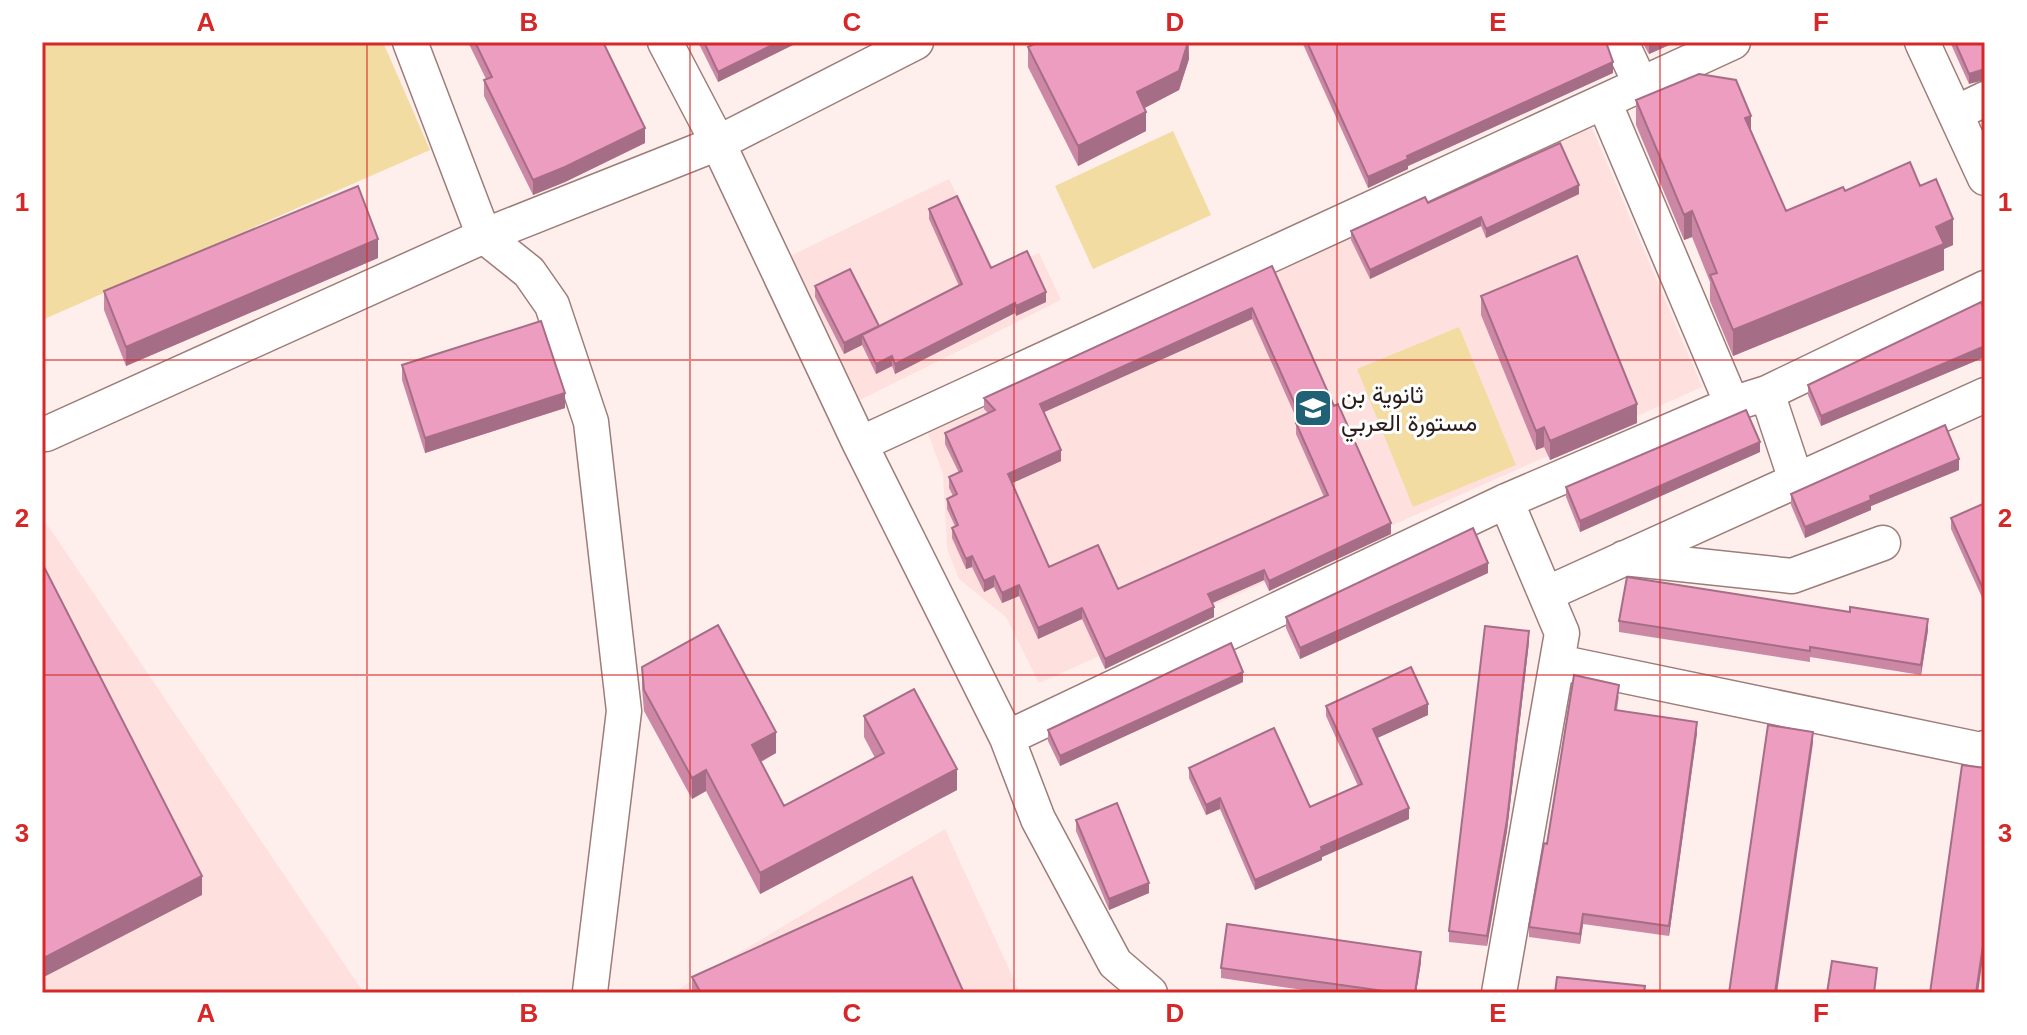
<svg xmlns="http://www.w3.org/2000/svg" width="2027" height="1035" font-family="Helvetica,Vazirmatn,sans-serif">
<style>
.built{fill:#fee1df}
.green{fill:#f3dca2}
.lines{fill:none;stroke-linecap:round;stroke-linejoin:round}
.minor-casing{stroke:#9d7c79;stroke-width:37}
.minor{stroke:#fff;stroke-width:34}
.wall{fill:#cc87a5;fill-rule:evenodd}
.shaded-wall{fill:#a66e86}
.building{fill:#ed9dc0;stroke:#a66e86;stroke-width:2;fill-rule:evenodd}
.grid{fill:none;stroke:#d62828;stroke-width:2;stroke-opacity:0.55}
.labels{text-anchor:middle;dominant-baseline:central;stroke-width:6;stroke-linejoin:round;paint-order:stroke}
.poi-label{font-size:24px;fill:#2a1d1c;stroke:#fff;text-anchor:start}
.neatline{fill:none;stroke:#d62828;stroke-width:3}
.grid-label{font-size:26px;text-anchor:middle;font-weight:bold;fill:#d62828}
</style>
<rect width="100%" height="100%" fill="#feeeec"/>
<!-- built -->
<path class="built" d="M1590 123 1702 387 1039 683 1006 617 959 579 947 548 943 474 926 428Z
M949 179 995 271 1039 253 1061 300 858 401 788 257Z
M42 517 364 993H42Z
M945 829 1020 993H672Z"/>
<!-- green -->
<path class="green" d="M42 42H383L430 150 42 320Z
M1173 131 1211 215 1093 269 1055 186Z
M1459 327 1516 465 1413 507 1357 369Z"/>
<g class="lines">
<defs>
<path id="minor" d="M410 42 484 236 529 272 552 305 591 422 624 711 590 992
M665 42 718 143 860 444 1007 738 1038 819 1115 963 1150 993
M1621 42 1641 85
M1922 42 1985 178
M1604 102 1732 404
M1956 113 1985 99
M1767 393 1796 480
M42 433 46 434 484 236 718 143 916 42
M860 444 1733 42
M1624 558 1792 576 1883 543
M1546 594 1985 395
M1558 662 1981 750 1985 748
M1007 738 1506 501 1732 404 1767 393 1985 288
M1499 993 1562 633 1506 501"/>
</defs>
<!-- minor casing -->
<use href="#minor" class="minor-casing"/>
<!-- minor -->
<use href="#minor" class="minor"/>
</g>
<!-- wall -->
<path class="wall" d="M468 42H603L645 143 565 182 533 195 484 96V80L486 79Z
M698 42H799L718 82Z
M1189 42V59L1179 90 1144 108 1146 131 1078 166 1028 67V47Z
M1302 42H1606L1613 73 1408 166V169L1368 188Z
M1642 42H1676L1649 54Z
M1950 42H1985L1969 84Z
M1636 100 1751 131 1786 211 1845 191 1920 186 1953 245 1944 249V270L1733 356 1710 301V282L1692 237 1684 240 1636 125Z
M1579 194 1486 238 1481 226 1370 279 1351 240V231L1428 203Z
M929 209 991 268 1046 302 1016 316 1015 313 895 374 892 366 876 374 862 345 844 354 815 297V286L879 327 959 286 929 219Z
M378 258 126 366 104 310V291Z
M1272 266 1391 534 1269 591 1264 580 1212 603 1214 617 1105 669 1082 619 1038 639 1019 596 1002 603 994 587 984 592 972 567 966 569 952 538V528L955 526 947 509V499L953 496 949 488V477L959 473 945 444V433L988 413 984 409V398ZM1252 319 1298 422 1296 423V434L1324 497 1118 589 1049 567 1012 483 1061 461 1044 412Z
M1481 296 1637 423 1550 460 1544 447 1536 450 1481 315Z
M1985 311V357L1821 426 1808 395V385Z
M402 365 565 408 425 453 402 380Z
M1760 452 1580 532 1566 497V487Z
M1959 470 1871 506V510L1805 538 1791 505V494Z
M1985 503V604L1951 529V518Z
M1488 573 1300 659 1286 628V617Z
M1619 621 1928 630 1921 675 1810 657V662L1619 632Z
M1529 642 1507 831 1487 946 1449 942V931Z
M642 667 776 753 761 762 784 806 875 758 864 737V716L957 790 760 894 706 791 692 799 644 711 642 688Z
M1243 682 1060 766 1048 741V730Z
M1619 695 1617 710 1697 733 1669 936 1583 924 1580 944 1529 937V927L1547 844Z
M1326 706 1428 715 1377 738 1409 819 1322 857V860L1255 890 1220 809 1206 815 1189 778V768L1310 807 1358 786 1326 716Z
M1076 820 1149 893 1109 910 1076 831Z
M1421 962 1416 993H1324L1221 978V968Z
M692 977 964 993H692Z"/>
<!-- shaded-wall -->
<path class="shaded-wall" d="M778 42H799L718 82V72Z
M1188 42 1189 59 1179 90 1137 112V92Z
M1652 42H1676L1649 54V44Z
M1613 62V73L1408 166V169L1368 188V177L1407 156Z
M1985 69V80L1969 84V74Z
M1146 112V131L1078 166V146Z
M1751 116V141L1745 118Z
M645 128V143L565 182 533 195V180Z
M1579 185V194L1486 238V229Z
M1692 211V237L1684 240V215Z
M1481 217V226L1370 279V270Z
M1953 219V245L1944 249V270L1733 356V330Z
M378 239V258L126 366V347Z
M1046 292V302L1016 316V306Z
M1015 303V313L895 374V364Z
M1252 308V319L1040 414V404Z
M879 326 862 335V345L844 354V343Z
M1985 346V357L1821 426V416Z
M892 356V366L876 374V364Z
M565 393V408L425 453V438Z
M1637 404V423L1550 460V441Z
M1544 427V447L1536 450V431Z
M1760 442V452L1580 532V521Z
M1061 450V461L1008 485V474Z
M1959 459V470L1871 506V510L1805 538V527L1870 496Z
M1391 523V534L1269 591V581Z
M972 556V567L966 569V559Z
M1488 563V573L1300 659V648Z
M1264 570V580L1208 605V594Z
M994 576V587L984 592V581Z
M1019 585V596L1002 603V593Z
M1214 607V617L1105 669V659Z
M1082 608V619L1038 639V628Z
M1928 619V630L1921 675V665Z
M1529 631V642L1507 831 1487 946V936Z
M1243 672V682L1060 766V756Z
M1428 704V715L1373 740V729Z
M1697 722V733L1669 936V926Z
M776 732V753L752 766V745Z
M1813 732V743L1777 993H1775Z
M957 769V790L760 894V873Z
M706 770V791L692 799V778Z
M1220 798V809L1206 815V805Z
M1409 808V819L1322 857V860L1255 890V880L1321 847Z
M202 876V895L42 978V959Z
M1149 883V893L1109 910V899Z
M1583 914V924L1580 944V934Z
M1985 932V943L1978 993H1976Z
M1421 952V962L1416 993H1415Z"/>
<!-- building -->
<path class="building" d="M475 42H603L645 128 565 167 533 180 484 80 492 77Z
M704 42H778L718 72Z
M1038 42H1188L1179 71 1137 92 1146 112 1078 146 1028 47Z
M1307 42H1606L1613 62 1407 156 1408 159 1368 177Z
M1955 42H1985V69L1969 74Z
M1699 74 1736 80 1751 116 1745 118 1786 211 1843 187 1845 191 1910 162 1920 186 1936 179 1953 219 1936 227 1944 244 1733 330 1710 275 1717 273 1692 211 1684 215 1636 100Z
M1560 143 1579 185 1486 229 1481 217 1370 270 1351 231 1425 197 1428 203Z
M358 186 378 239 126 347 104 291Z
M957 196 991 268 1027 251 1046 292 1016 306 1015 303 895 364 892 356 876 364 862 335 962 284 929 209Z
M1577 256 1637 404 1550 441 1544 427 1536 431 1481 296Z
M1272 266 1334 406 1338 404 1391 523 1269 581 1264 570 1208 594 1214 607 1105 659 1082 608 1038 628 1019 585 1002 593 994 576 984 581 972 556 966 559 952 528 958 525 947 499 957 494 949 477 962 471 945 433 995 410 984 398ZM1252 308 1302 420 1296 423 1328 495 1118 589 1098 545 1049 567 1008 474 1061 450 1040 404Z
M850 269 879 326 844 343 815 286Z
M1981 302 1985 311V346L1821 416 1808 385Z
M541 321 565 393 425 438 402 365Z
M1746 410 1760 442 1580 521 1566 487Z
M1945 425 1959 459 1870 496 1871 500 1805 527 1791 494Z
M1985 503V593L1951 518Z
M1473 528 1488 563 1300 648 1286 617Z
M42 563 202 876 42 959Z
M1627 577 1850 612V607L1928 619 1921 665 1810 647V651L1619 621Z
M718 625 776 732 752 745 784 806 884 753 864 716 914 689 957 769 760 873 706 770 692 778 644 690 642 667Z
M1485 626 1529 631 1507 820 1487 936 1449 931Z
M1231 643 1243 672 1060 756 1048 730Z
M1411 667 1428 704 1373 729 1409 808 1321 847 1322 850 1255 880 1220 798 1206 805 1189 768 1274 728 1310 807 1362 784 1326 706Z
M1574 675 1619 685 1615 710 1697 722 1669 926 1583 914 1580 934 1529 927 1544 843 1547 844Z
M1768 725 1813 732 1775 993H1729Z
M1962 765 1985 768V932L1976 993H1930Z
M1117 803 1149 883 1109 899 1076 820Z
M912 877 964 993H701L692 977Z
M1227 924 1421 952 1415 993H1398L1221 968Z
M1832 961 1877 968 1874 993H1827Z
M1557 977 1645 986 1644 993H1555Z"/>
<!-- grid -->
<path class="grid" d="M367 42V993M690 42V993M1014 42V993M1337 42V993M1660 42V993M42 360H1985M42 675H1985"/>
<!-- icons -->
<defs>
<symbol id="school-square" viewBox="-11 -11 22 22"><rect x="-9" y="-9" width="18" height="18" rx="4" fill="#216176" stroke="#fff"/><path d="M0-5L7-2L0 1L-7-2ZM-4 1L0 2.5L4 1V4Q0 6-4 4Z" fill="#fff"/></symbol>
</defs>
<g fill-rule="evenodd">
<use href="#school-square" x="1291" y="386" width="44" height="44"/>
</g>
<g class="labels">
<!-- poi labels -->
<g class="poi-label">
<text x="1341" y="394">ثانوية بن<tspan x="1341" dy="28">مستورة العربي</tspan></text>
</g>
</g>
<!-- border -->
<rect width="2027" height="1035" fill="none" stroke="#ffffff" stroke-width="88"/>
<rect x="44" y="44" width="1939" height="947" class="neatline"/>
<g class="grid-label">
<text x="206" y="31">A</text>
<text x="529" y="31">B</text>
<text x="852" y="31">C</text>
<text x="1175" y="31">D</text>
<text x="1498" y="31">E</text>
<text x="1821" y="31">F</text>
<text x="22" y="211">1</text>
<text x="2005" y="211">1</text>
<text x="22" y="527">2</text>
<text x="2005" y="527">2</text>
<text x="22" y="842">3</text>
<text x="2005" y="842">3</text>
<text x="206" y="1022">A</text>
<text x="529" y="1022">B</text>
<text x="852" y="1022">C</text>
<text x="1175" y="1022">D</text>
<text x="1498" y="1022">E</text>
<text x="1821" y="1022">F</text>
</g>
</svg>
